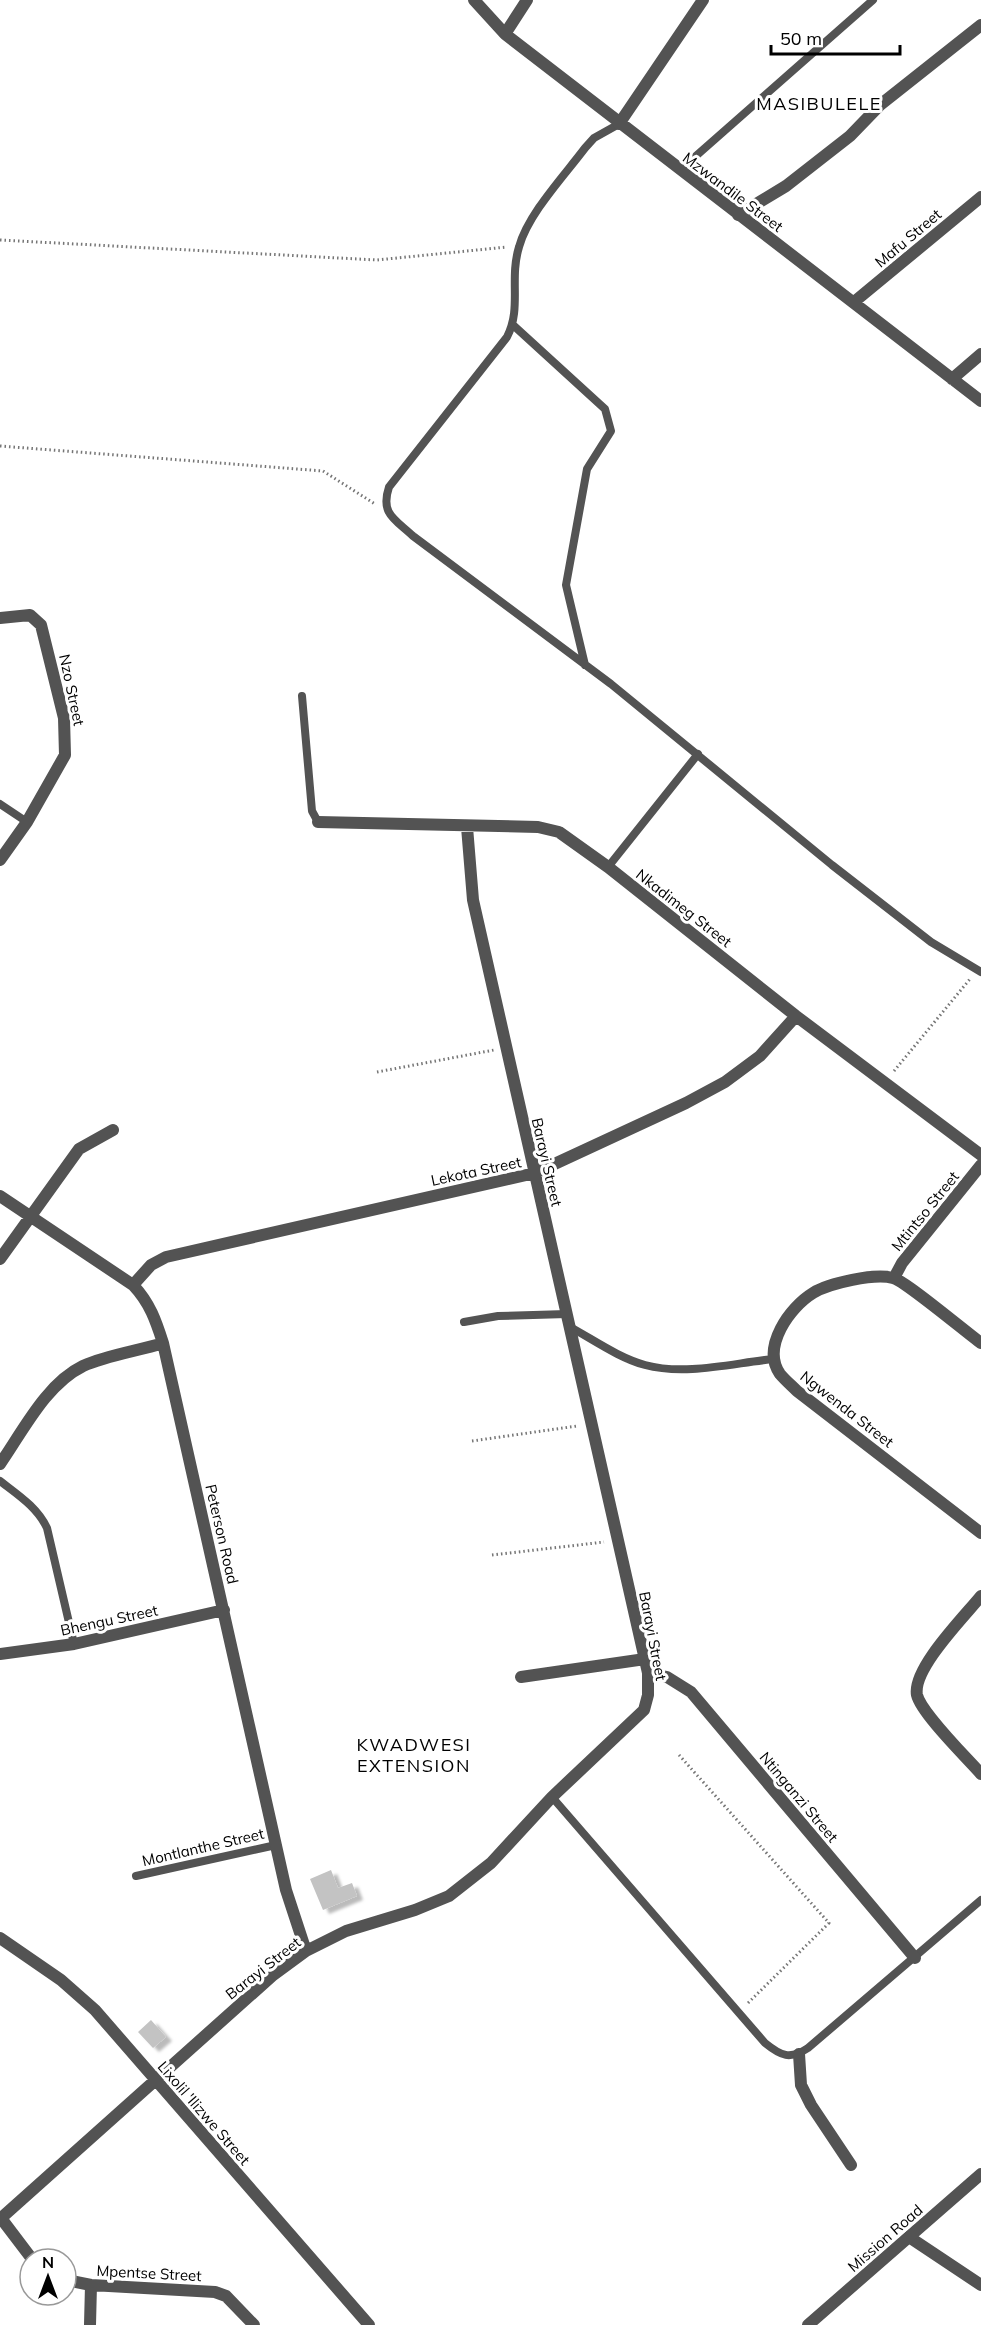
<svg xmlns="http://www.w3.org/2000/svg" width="981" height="2325" font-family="Mulish,sans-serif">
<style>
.building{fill:#c3c3c3;filter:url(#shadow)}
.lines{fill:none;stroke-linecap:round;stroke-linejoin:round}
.path{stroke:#757575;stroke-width:3;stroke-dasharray:1.5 3;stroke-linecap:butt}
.service{stroke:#535353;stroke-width:8}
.minor{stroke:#535353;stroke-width:12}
.tertiary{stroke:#535353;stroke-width:12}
.labels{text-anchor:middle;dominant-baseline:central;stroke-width:6;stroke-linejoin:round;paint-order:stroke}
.street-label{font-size:15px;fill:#000;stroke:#fff}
.quarter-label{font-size:18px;letter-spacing:1.5px;fill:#000;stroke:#fff}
</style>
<defs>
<filter id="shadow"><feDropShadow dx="6" dy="4" stdDeviation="1.5" flood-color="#0004"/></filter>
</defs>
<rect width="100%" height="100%" fill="#fff"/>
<!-- building -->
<path class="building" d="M331 1870 338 1888 352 1883 357 1896 323 1910 310 1879Z
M151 2020 166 2037 153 2048 138 2032Z"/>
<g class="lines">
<!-- path -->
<path class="path" d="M0 240 377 260 507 247
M0 446 323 471 375 504
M894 1071 970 979
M377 1072 494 1050
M472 1441 577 1426
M492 1555 604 1542
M679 1755 829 1923 747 2004"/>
<!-- service -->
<path class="service" d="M619 124 594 138 585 148C564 176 528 214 519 247 509 280 522 308 507 337L389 487C380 514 395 519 413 536L611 684 832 865 931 942 981 972
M680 170 873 0
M513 325 605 409 611 431 587 469 566 585 585 665
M302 696 312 811 318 822
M0 804 27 822
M608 867 698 754
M464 1322 498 1316 567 1314
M570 1327C594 1340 619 1358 645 1365 686 1376 733 1363 774 1359
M0 1481C18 1495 37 1507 47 1528L74 1644
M552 1797 765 2043C781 2056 790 2060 808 2048L981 1900
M136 1876 276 1845"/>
<!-- minor -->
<path class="minor" d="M474 0 505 34 981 401
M505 34 527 0
M619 124 703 0
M738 215 786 186 850 136 880 105 981 25
M854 302 981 197
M952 379 981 354
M0 618 30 615 41 625 64 718 65 755 27 822 0 860
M318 822 538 827 559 832 608 867 796 1016 981 1155
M0 1196 133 1285C150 1303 156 1321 163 1343L286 1890 306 1951
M0 1259 79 1149 113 1130
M894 1278 902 1263 981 1165
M133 1285 151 1265 166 1257 535 1173 686 1103 725 1082 760 1056 796 1016
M981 1343C967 1333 904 1280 893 1278 875 1273 829 1283 813 1293 790 1307 761 1347 780 1374 785 1380 791 1385 797 1391L981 1533
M0 1464C23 1431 46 1384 83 1366 107 1355 138 1351 163 1343
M981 1596C964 1617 912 1669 917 1695 921 1713 967 1758 981 1774
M0 1654 74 1644 224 1610
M648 1673 667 1677 691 1692 915 1958
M521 1677 645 1659
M0 1938 61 1980 95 2010 369 2325
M799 2054 801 2085 811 2105 851 2165
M1 2218 32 2259
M0 2219 272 1976 306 1951 346 1931 415 1910 449 1896 491 1863 552 1797 644 1710 648 1695V1673L473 900 467 827
M909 2237 981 2285
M66 2280 91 2285 215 2292 226 2296 254 2325
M90 2325 91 2285"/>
<!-- tertiary -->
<path class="tertiary" d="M808 2325 981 2174"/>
</g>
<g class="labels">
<!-- street labels -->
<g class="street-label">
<text transform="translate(733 192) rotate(37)">Mzwandile Street</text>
<text transform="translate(908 238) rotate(-40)">Mafu Street</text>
<text transform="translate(72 690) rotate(78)">Nzo Street</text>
<text transform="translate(684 908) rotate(38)">Nkadimeg Street</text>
<text transform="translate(547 1162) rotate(77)">Barayi Street</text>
<text transform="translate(476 1171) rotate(-12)">Lekota Street</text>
<text transform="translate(925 1211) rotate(-51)">Mtintso Street</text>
<text transform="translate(847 1409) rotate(38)">Ngwenda Street</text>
<text transform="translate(222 1534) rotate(77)">Peterson Road</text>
<text transform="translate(109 1620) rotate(-12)">Bhengu Street</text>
<text transform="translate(653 1636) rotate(79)">Barayi Street</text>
<text transform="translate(799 1797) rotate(50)">Ntinganzi Street</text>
<text transform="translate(203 1847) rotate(-13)">Montlanthe Street</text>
<text transform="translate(263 1968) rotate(-38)">Barayi Street</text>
<text transform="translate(204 2113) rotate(49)">Lixolil 'Ilizwe Street</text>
<text transform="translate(885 2238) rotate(-41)">Mission Road</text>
<text transform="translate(149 2273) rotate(3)">Mpentse Street</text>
</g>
<!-- quarter labels -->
<g class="quarter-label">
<text x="819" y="103">MASIBULELE</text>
<text x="414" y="1744">KWADWESI<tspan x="414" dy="21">EXTENSION</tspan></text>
</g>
</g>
<!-- north arrow -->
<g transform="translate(48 2277)"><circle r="28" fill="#ffffff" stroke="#999999" stroke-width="1.5"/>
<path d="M0-4.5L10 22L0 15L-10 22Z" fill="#000000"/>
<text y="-9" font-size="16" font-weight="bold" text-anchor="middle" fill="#000000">N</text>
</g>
<!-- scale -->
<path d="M771 45v9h129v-9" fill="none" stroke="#000000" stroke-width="3"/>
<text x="780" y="45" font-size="18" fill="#000000" stroke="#ffffff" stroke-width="4.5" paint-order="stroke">50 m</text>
</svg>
